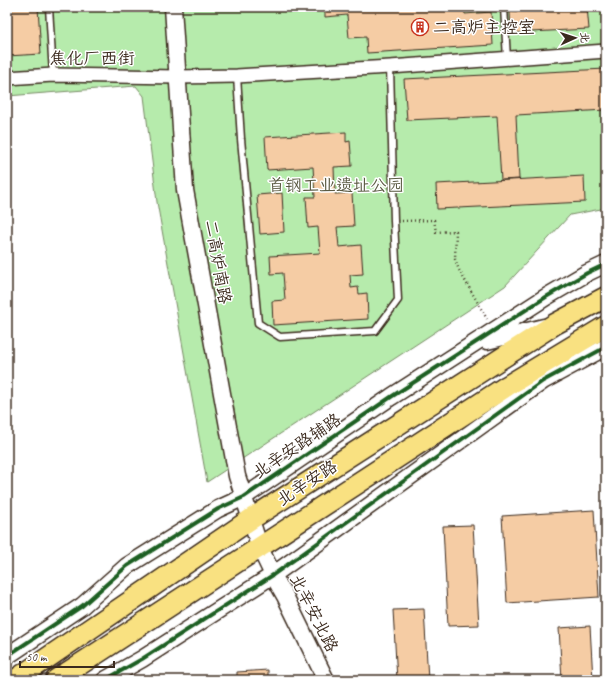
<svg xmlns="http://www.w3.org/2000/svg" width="613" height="687" font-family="Caveat,'LXGW WenKai TC',sans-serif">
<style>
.green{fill:#b6ebac;stroke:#788a65}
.building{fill:#f5cca4;stroke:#3b2a1e}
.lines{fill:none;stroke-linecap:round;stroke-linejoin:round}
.service-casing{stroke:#3b2a1e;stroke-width:9}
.minor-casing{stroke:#3b2a1e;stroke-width:16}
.tertiary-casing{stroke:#3b2a1e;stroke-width:19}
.primary-casing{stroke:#3b2a1e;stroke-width:23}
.path{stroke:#3b2a1e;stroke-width:2.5;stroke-dasharray:1 3;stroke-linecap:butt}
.service{stroke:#fff;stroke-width:6}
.minor{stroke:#fff;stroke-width:13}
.tertiary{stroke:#fff;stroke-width:16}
.primary{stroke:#f9e181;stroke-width:20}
.cycleway-casing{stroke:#fff;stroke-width:6}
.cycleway{stroke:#1b5e20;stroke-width:4}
.labels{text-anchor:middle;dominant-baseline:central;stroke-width:3;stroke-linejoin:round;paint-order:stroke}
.poi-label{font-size:17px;fill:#3b2a1e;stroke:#fff;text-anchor:start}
.street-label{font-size:17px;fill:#3b2a1e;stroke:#fff}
.park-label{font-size:17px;fill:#5a5a42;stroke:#fff}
</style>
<rect width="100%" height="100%" fill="#fff"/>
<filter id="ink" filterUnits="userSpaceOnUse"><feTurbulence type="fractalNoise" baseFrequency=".025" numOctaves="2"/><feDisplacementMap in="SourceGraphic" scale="8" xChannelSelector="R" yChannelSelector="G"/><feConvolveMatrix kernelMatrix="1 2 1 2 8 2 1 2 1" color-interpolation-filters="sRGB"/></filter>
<g filter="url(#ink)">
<!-- green -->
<path class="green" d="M7 7H606V208L570 215 505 286 207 482 157 202 144 96 136 86 7 96Z"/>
<!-- building -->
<path class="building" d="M7 7H38L41 54 7 56Z
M325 7H464L465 14 491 12 493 45 367 53 366 37 349 38 347 15 325 17Z
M587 7 589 29 511 33 510 12Z
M606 69V110L516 115 519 179 501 180 497 116 407 120 404 79Z
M346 132V142L350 141 352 166 334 167 335 194 352 193 354 226 337 227 339 247 361 245 363 274 350 275 351 288 358 287 359 294 367 293 368 319 273 325 272 301 285 300 283 273 271 274 270 256 320 253 318 227 308 228 306 197H315L313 167 267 170 265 137Z
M584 176 585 202 437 209 436 184Z
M282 193 284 232 260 234 257 195Z
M594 510 599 597 507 603 502 516Z
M473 525 479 625 448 626 443 526Z
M424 609 428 680H397L393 610Z
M590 626 593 680H562L559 628Z
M268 670V680H237V672Z"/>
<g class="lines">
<defs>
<path id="service" d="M49 7 53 75
M504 7 507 59
M237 76 241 139 258 323 280 337 375 331 398 300 394 221 390 67"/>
<path id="minor" d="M7 78 53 75 177 77 237 76 390 67 606 51"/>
<path id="tertiary" d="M173 7 185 190 237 476 260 548 273 575 285 596 326 680
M487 341 544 327
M7 656 82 606 127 566 218 509 244 497 391 397 546 297 587 273 606 264
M105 680 142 659 273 575 543 381 606 347"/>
<path id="primary" d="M15 680 251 519 555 324 606 297
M56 680 507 386 606 326"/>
</defs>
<!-- service casing -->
<use href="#service" class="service-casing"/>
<!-- minor casing -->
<use href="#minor" class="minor-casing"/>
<!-- tertiary casing -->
<use href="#tertiary" class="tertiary-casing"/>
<!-- primary casing -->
<use href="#primary" class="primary-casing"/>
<!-- path -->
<path class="path" d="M402 221 434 220 436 232 456 231 455 259 459 270 487 319"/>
<!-- service -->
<use href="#service" class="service"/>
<!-- minor -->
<use href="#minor" class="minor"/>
<!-- tertiary -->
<use href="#tertiary" class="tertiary"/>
<!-- primary -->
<use href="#primary" class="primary"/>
<defs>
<path id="cycleway" d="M7 656 82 606 127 566 218 509 244 497 391 397 546 297 587 273 606 264
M105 680 142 659 273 575 543 381 606 347"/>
</defs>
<!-- cycleway casing -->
<use href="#cycleway" class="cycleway-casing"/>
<!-- cycleway -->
<use href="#cycleway" class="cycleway"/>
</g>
</g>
<!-- icons -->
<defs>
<symbol id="building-ring" viewBox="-11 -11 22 22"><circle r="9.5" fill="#fff" stroke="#c8321e" stroke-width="1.5"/><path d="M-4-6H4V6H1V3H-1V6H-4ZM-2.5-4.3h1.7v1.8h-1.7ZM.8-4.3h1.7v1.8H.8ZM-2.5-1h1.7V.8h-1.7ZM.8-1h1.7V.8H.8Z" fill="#c8321e"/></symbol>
</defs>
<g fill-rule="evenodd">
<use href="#building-ring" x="410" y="17" width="20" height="20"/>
</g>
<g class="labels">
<!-- poi labels -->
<g class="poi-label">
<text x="433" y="27">二高炉主控室</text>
</g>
<!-- street labels -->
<g class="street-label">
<text x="92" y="58">焦化厂西街</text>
<text transform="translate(218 262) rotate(80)">二高炉南路</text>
<text transform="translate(297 446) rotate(-34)">北辛安路辅路</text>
<text transform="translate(307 483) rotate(-33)">北辛安路</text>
<text transform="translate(314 613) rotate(63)">北辛安北路</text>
</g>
<!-- park labels -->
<g class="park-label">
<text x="336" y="185">首钢工业遗址公园</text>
</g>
</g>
<!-- margin -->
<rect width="613" height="687" fill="none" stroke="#fff" stroke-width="24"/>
<rect x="12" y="12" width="589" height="663" fill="none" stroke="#3b2a1e" stroke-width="1.5" filter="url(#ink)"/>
<!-- north arrow -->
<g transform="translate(575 38) rotate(87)" stroke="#ffffff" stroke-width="3" paint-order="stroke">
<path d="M0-3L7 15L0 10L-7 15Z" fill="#3b2a1e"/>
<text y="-6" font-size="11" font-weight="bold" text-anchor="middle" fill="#3b2a1e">北</text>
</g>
<!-- scale -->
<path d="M20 661v6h94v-6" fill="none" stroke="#3b2a1e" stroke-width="2"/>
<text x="26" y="661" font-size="12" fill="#3b2a1e" stroke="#ffffff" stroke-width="3" paint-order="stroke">50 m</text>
</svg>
